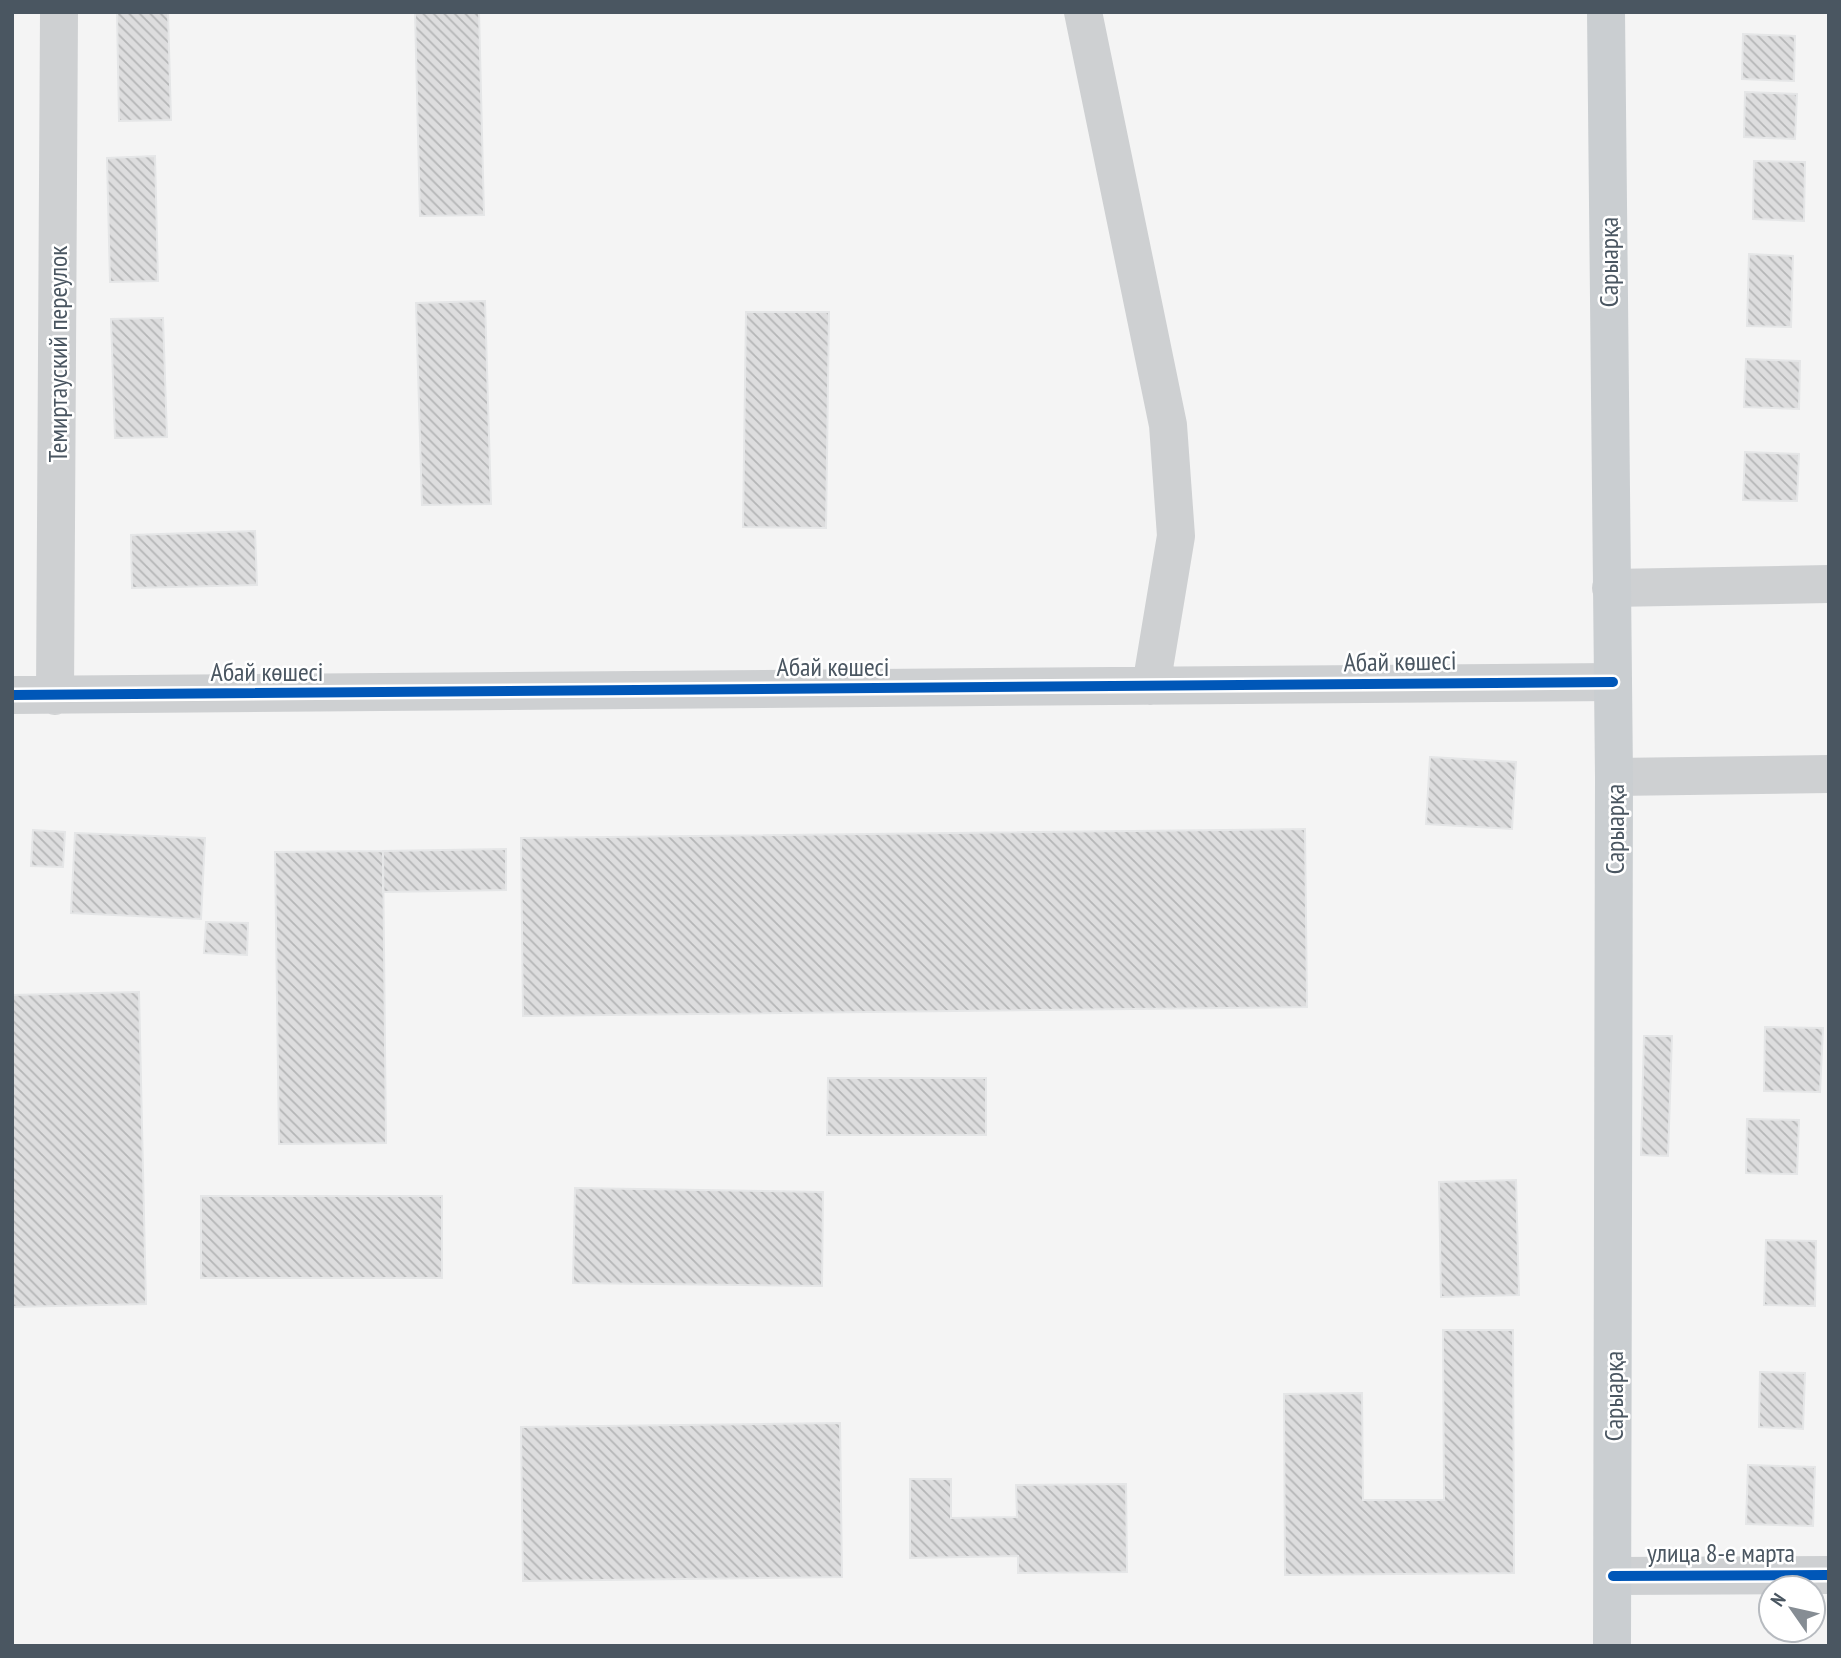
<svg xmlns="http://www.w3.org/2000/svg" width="1841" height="1658" font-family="'PT Sans Narrow',sans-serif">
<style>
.building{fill:url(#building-back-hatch);stroke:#e5e6e7;stroke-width:2}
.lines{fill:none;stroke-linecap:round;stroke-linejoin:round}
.minor{stroke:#ced0d2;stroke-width:38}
.major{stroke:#caced1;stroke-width:38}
.cycleway-casing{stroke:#fff;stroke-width:15}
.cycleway{stroke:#0057b8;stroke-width:10}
.labels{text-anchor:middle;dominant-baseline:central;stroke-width:5;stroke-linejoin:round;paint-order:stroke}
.street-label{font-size:26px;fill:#4a5661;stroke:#fff}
</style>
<defs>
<pattern id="building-back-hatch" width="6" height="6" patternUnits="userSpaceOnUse" patternTransform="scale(1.75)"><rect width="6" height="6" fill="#ddddde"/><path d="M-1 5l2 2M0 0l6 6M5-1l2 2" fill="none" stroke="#b5b6b7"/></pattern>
</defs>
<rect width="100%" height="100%" fill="#f4f4f4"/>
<!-- building -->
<path class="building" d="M117 12H168L171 120 119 121Z
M415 12H479L484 215 420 216Z
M1743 34 1795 36 1794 81 1742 79Z
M1745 92 1797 94 1795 139 1744 137Z
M155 156 158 281 110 282 107 158Z
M1754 161 1805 162 1804 221 1753 219Z
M1749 254 1793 256 1791 327 1747 326Z
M485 301 491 504 422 505 416 303Z
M746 312H829L826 528 743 527Z
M163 318 167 437 115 438 111 319Z
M1746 359 1800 361 1799 409 1744 407Z
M1745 452 1799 454 1797 501 1743 500Z
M255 531 257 585 132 588 131 535Z
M1430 757 1516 762 1512 829 1426 824Z
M1305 829 1307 1007 523 1016 521 838Z
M33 830 65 832 63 867 31 866Z
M75 833 205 838 201 919 71 913Z
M506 849V890L383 892V851Z
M383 851 386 1143 279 1144 275 852Z
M206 922 248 923 247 955 204 953Z
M139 992 146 1304 12 1307V995Z
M1765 1027 1823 1028 1820 1092 1764 1091Z
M1644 1036H1672L1668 1156 1641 1155Z
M828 1078H986V1135H827Z
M1747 1119 1799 1120 1797 1174 1746 1173Z
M1516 1180 1519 1295 1441 1297 1439 1182Z
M575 1188 823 1192 822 1286 573 1283Z
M201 1196H442V1278H201Z
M1766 1240 1816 1241 1815 1306 1764 1305Z
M1443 1330H1513L1514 1573 1285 1575 1284 1394 1362 1393 1363 1500H1444Z
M1760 1372 1805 1373 1803 1429 1759 1427Z
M840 1423 842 1577 523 1581 521 1427Z
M1748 1465 1815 1467 1813 1526 1746 1524Z
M910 1479H951V1518L1017 1517 1016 1485 1126 1484 1127 1572 1018 1573V1556L910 1558Z"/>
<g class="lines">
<!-- minor -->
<path class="minor" d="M1083 12 1168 425 1176 536 1151 686
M1611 588 1829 584
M12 695 1613 682
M55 696 59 12
M1614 777 1829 774
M1613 1576 1829 1575"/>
<!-- major -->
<path class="major" d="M1606 12 1614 777 1612 1646"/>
<defs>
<path id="cycleway" d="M12 695 1613 682
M1613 1576 1829 1575"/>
</defs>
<!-- cycleway casing -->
<use href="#cycleway" class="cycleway-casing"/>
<!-- cycleway -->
<use href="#cycleway" class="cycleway"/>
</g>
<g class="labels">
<!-- street labels -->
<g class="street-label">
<text transform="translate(1608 262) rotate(-90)">Сарыарқа</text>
<text transform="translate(57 354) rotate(-90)">Темиртауский переулок</text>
<text transform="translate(1400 661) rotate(-1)">Абай көшесі</text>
<text x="833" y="666">Абай көшесі</text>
<text x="267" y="671">Абай көшесі</text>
<text transform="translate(1614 829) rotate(-90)">Сарыарқа</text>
<text transform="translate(1613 1396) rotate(-90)">Сарыарқа</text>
<text x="1721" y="1552">улица 8-е марта</text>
</g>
</g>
<!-- border -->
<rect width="1841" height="1658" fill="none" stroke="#4a5661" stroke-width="28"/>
<!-- north arrow -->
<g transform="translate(1792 1609) rotate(304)"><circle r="33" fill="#ffffff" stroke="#b7bbc0" stroke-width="2"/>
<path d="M0-5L12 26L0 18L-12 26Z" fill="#868d94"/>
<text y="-10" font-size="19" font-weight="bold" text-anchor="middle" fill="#4a5661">N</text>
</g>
</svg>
